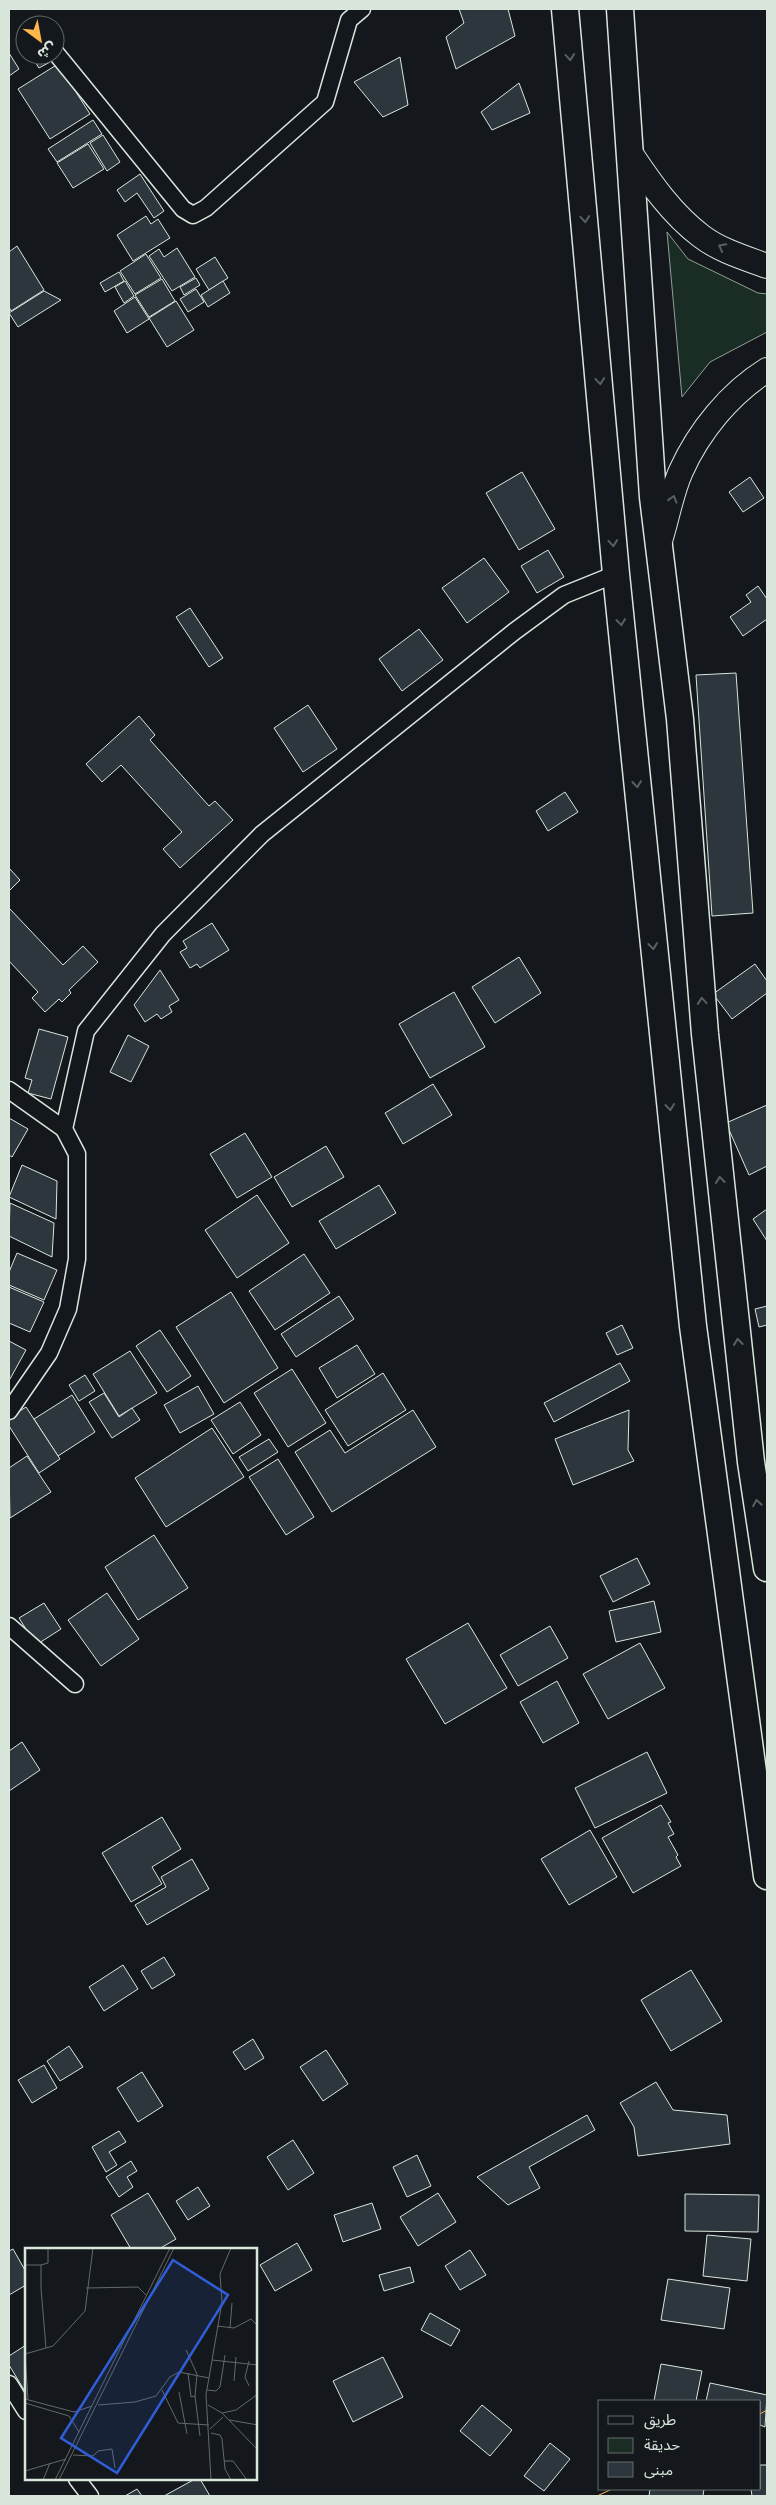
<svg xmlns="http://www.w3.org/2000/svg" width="776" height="2505" font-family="Montserrat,'Noto Sans Arabic',sans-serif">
<rect width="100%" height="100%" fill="#14181c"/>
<polygon fill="#1a2d24" stroke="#939e99" points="667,232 688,259 758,293 767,294 767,332 710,362 682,397"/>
<g fill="#2c363c" stroke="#d8e6dc">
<polygon points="459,9 508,9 515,36 456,69 446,37 464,23"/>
<polygon points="9,53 19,69 9,76"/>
<polygon points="31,55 46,55 50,62 39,68"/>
<polygon points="400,57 408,105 383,117 354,82"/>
<polygon points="58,64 90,114 50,139 18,89"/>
<polygon points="519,83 530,113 492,130 481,112"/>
<polygon points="93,120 102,134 57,162 48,149"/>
<polygon points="103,135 120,162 107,171 90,143"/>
<polygon points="88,144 104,169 73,188 57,163"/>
<polygon points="140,174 164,211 154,218 137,193 125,202 117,190"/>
<polygon points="146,216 151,224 158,219 170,238 133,261 117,235"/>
<polygon points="17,246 44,290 11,311 9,307 9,252"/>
<polygon points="177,248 195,277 172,291 149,256 159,249 164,257"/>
<polygon points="146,254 161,278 135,294 120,271"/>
<polygon points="215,257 228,278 209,290 196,269"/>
<polygon points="119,272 124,281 105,292 100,283"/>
<polygon points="196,278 200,285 184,295 180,287"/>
<polygon points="162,279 175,301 149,317 135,295"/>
<polygon points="125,281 134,296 124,303 115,287"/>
<polygon points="223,281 230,293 208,307 201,295"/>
<polygon points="196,289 204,302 188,312 180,299"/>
<polygon points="44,291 61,300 18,327 9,313"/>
<polygon points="135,297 149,319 127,333 114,311"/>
<polygon points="176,301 194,330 167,347 149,318"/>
<polygon points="522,472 555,529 519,550 486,493"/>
<polygon points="750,477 764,498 743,512 729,492"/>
<polygon points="548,550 564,577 537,593 521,566"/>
<polygon points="484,558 509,592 467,623 442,588"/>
<polygon points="758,586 767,599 767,619 743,636 730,617 751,602 746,595"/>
<polygon points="190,608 223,658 209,667 176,617"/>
<polygon points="419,629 443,660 402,691 379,659"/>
<polygon points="736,673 753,913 712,916 696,675"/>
<polygon points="308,705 337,749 303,772 274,728"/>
<polygon points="139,716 155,735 150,740 209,806 215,801 233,820 180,868 163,849 182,832 121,765 102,782 86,764"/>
<polygon points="565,792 578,812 548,831 536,811"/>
<polygon points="9,868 20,880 9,891"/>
<polygon points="9,908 63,965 83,946 98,962 69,990 71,993 62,1002 59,999 45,1012 32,998 38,992 9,961"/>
<polygon points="212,923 229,950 200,968 197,964 190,968 180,952 187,948 183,941"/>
<polygon points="519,957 541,993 495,1023 472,987"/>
<polygon points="755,964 767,981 767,993 732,1019 713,994"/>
<polygon points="160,970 179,1000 169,1006 172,1012 161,1019 157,1014 145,1022 134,1005"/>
<polygon points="454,992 485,1047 430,1078 399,1024"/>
<polygon points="39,1029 68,1037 51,1099 28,1093 32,1080 25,1078"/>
<polygon points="128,1035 149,1046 131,1082 110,1072"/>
<polygon points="433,1084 452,1115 403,1144 385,1113"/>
<polygon points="767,1105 767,1166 749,1175 726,1123"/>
<polygon points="9,1118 28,1129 12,1157 9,1155"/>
<polygon points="245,1133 272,1177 237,1198 210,1154"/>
<polygon points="326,1146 344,1177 292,1207 274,1177"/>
<polygon points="22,1165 57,1181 56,1219 9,1197"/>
<polygon points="379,1185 396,1213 336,1249 319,1221"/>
<polygon points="257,1195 289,1243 237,1278 205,1230"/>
<polygon points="10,1203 54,1223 52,1257 9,1236"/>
<polygon points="767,1209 767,1241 753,1219"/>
<polygon points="17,1253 57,1270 44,1300 9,1285 9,1272"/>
<polygon points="304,1254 330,1293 275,1330 249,1291"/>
<polygon points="9,1287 44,1302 30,1332 9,1323"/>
<polygon points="231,1292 278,1368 224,1403 176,1327"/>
<polygon points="339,1296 354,1319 296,1357 281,1334"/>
<polygon points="767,1306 767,1325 759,1327 755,1309"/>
<polygon points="622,1325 633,1348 617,1355 606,1333"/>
<polygon points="160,1330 191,1376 167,1392 136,1346"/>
<polygon points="9,1341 26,1350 10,1379 9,1378"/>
<polygon points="357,1345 375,1374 337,1398 319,1368"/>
<polygon points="130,1351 157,1393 119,1416 93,1374"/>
<polygon points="620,1363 630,1381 554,1422 544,1403"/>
<polygon points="292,1369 326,1423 288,1447 254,1393"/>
<polygon points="383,1373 406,1410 348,1446 325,1410"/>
<polygon points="85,1375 95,1391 79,1401 69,1385"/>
<polygon points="198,1386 214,1414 180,1433 164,1405"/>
<polygon points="104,1393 119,1417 132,1408 140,1420 112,1438 89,1402"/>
<polygon points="72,1395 95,1432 58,1456 34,1419"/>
<polygon points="240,1402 261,1435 233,1454 211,1420"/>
<polygon points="26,1407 60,1459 39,1473 9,1426 9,1418"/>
<polygon points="413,1410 436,1447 332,1512 295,1452 330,1430 345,1453"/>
<polygon points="629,1410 628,1450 634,1461 573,1485 555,1439"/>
<polygon points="212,1428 244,1477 166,1527 135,1478"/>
<polygon points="269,1439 278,1452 248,1471 239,1457"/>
<polygon points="27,1456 51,1492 10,1518 9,1468"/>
<polygon points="278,1459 314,1517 286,1535 249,1477"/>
<polygon points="154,1535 188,1588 138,1620 105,1567"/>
<polygon points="637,1558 650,1584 613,1602 600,1576"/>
<polygon points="107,1593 139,1639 101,1666 68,1620"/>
<polygon points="654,1601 661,1632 616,1642 609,1611"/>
<polygon points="44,1603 61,1629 36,1645 19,1618"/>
<polygon points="468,1623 507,1688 445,1724 406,1659"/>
<polygon points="550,1626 568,1658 518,1686 500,1655"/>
<polygon points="640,1643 665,1688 608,1719 583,1674"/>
<polygon points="557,1681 579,1723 543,1743 520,1702"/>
<polygon points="22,1742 40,1770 9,1791 9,1751"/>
<polygon points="647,1752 667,1793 595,1828 575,1788"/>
<polygon points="661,1805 671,1822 668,1823 674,1834 668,1837 678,1855 676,1857 681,1866 633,1893 602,1838"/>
<polygon points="162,1817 181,1849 152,1867 162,1884 131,1902 102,1853"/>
<polygon points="590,1830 617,1877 569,1905 541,1859"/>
<polygon points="192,1859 209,1889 147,1925 135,1905 166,1887 161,1877"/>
<polygon points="164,1957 175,1975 152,1989 141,1971"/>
<polygon points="123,1965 138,1989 104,2011 89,1987"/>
<polygon points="691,1970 722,2021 671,2051 641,2000"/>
<polygon points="253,2039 264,2058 245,2070 233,2052"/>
<polygon points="69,2046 83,2067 60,2081 47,2061"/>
<polygon points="326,2050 348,2084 323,2101 300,2067"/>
<polygon points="44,2065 57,2088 32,2103 18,2080"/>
<polygon points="142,2072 163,2106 138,2122 117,2088"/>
<polygon points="656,2082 673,2110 727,2115 730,2144 638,2156 634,2127 620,2103"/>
<polygon points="587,2115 595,2130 529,2167 540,2188 508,2205 477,2177"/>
<polygon points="119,2131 126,2142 109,2152 117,2165 106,2172 92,2147"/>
<polygon points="293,2140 314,2173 288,2190 267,2157"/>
<polygon points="417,2155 431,2186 407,2197 393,2167"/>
<polygon points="131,2161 137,2171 127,2177 133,2187 119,2197 106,2177"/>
<polygon points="198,2187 210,2206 188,2220 176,2201"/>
<polygon points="148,2193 176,2239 159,2249 131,2249 111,2215"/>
<polygon points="438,2193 456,2222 418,2246 400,2217"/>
<polygon points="685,2194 759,2195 758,2232 685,2231"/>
<polygon points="372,2203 381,2229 343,2242 334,2215"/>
<polygon points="707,2235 751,2239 747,2281 703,2276"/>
<polygon points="297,2243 312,2270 275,2291 260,2265"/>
<polygon points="13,2249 26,2272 26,2285 9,2295 9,2251"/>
<polygon points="470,2250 486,2275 460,2290 445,2266"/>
<polygon points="410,2267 414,2282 384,2291 379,2275"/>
<polygon points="668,2279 730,2288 724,2329 661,2320"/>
<polygon points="430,2313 460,2330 451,2346 421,2330"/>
<polygon points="26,2345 26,2393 9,2365 9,2356"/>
<polygon points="383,2357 403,2397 353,2422 333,2381"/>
<polygon points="661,2364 702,2371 696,2401 654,2401"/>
<polygon points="710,2383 767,2395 765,2427 760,2425 760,2401 706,2401"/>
<polygon points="482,2405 512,2430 490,2456 460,2431"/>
<polygon points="550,2443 570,2459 544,2491 524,2476"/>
<polygon points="760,2465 767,2465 767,2496 752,2496 751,2489 760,2489"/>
<polygon points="195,2479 200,2479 210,2496 164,2496"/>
<polygon points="137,2489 142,2496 125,2496"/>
<polygon points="650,2489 704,2489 703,2496 649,2496"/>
</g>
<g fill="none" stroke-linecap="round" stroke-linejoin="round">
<defs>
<g id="street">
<polyline points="55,52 183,209 193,215 206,208 325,102 349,20 362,9"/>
<polyline points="9,1090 64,1129"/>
<polyline points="9,1411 49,1353 68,1309 77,1259 77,1154 64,1129 86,1031 163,934 262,834 515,631 564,595 616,574"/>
<polyline points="9,1626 75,1684"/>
<polyline points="9,2384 26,2411"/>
<polyline points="77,2479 90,2496"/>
</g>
<g id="secondary">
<path d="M631,154C651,184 672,214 701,236C719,250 745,258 767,266"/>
<path d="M659,544C667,520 671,493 681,471C699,431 730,393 767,370"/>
</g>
<g id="primary">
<polyline points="565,9 616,574 693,1326 767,1876"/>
<polyline points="620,9 653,497 680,719 705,1034 751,1462 767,1568"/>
</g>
</defs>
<use href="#street" stroke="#d8e6dc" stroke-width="19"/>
<use href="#secondary" stroke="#d8e6dc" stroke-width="26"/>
<use href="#primary" stroke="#d8e6dc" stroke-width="29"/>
<use href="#street" stroke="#14181c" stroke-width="16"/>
<use href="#secondary" stroke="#14181c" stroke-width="24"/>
<use href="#primary" stroke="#14181c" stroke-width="26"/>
<g stroke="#ffb74d" stroke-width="1" stroke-dasharray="18 4 2.5 4" stroke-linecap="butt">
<polyline points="760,2414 767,2410"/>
<polyline points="597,2496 612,2489"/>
</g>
</g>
<defs><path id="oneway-chevron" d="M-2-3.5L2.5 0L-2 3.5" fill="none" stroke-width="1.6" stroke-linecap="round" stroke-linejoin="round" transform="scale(1.25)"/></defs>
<g stroke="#59605f">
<use href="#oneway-chevron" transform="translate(570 57) rotate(85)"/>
<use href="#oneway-chevron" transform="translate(585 219) rotate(85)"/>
<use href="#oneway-chevron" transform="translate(722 247) rotate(-152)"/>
<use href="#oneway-chevron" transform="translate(600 381) rotate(85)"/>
<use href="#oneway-chevron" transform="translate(673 499) rotate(-73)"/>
<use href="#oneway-chevron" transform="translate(613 543) rotate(85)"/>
<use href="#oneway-chevron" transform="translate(621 622) rotate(84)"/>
<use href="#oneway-chevron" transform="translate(637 784) rotate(84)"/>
<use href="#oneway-chevron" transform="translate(653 946) rotate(84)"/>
<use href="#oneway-chevron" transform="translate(702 1001) rotate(-95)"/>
<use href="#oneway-chevron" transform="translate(670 1107) rotate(84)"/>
<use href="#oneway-chevron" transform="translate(720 1180) rotate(-96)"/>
<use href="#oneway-chevron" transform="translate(738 1342) rotate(-96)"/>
<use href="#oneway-chevron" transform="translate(757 1503) rotate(-99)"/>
</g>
<g transform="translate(25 2248)">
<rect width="232" height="232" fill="#14181c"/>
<path fill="none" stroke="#626a69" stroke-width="1" d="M0,17H16M61,40L113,39L121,47M192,78L209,80L226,71L233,78M205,80L207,55M21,100L28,98L60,63L68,0M161,102L172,126L170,148L175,188M0,106L21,100L16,40V17L23,15V0M0,106L3,151M187,112L233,117M224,113L220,129L224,138M163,125L166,149L170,148M184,130L181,146L186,232M209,133L211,109M137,142L153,175L184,177M182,142L191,143L195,139L200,107M154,144L162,186M0,151L49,164L67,158M0,155L44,168L54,184M73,157L110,154L131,148L145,129L154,124L184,130L197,54L195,26L206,0M183,157L197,165L233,202M197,165L211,162L233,146M204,172L233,177M185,181L198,169M186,185L195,187L197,191L200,221L206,232M48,207L68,208L73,203L87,201L90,220M199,213H208L222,232M0,223L41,211M18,232L25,215M30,232L145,0M34,232L149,0"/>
<path fill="#305dd8" fill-opacity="0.15" stroke="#305dd8" stroke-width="2.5" d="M148,12L203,47L92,225L36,190Z"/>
<rect width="232" height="232" fill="none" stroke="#d8e6dc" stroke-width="2.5"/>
</g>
<rect width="776" height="2505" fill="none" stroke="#d8e6dc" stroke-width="20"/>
<rect x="598" y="2400" width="162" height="90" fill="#14181c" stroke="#626a69"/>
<rect x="608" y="2416" width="25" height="8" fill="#14181c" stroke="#626a69"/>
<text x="644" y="2425" font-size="15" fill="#d8e6dc">طريق</text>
<rect x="608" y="2438" width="25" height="15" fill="#1a2d24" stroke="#626a69"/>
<text x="644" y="2450" font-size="15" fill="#d8e6dc">حديقة</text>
<rect x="608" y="2462" width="25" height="15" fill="#2c363c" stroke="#626a69"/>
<text x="644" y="2475" font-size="15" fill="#d8e6dc">مبنى</text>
<g transform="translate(40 40) rotate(148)"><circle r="24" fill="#14181c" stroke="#626a69"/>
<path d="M0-4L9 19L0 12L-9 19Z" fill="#ffb74d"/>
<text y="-8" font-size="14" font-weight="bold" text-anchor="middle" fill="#d8e6dc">ش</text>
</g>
</svg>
